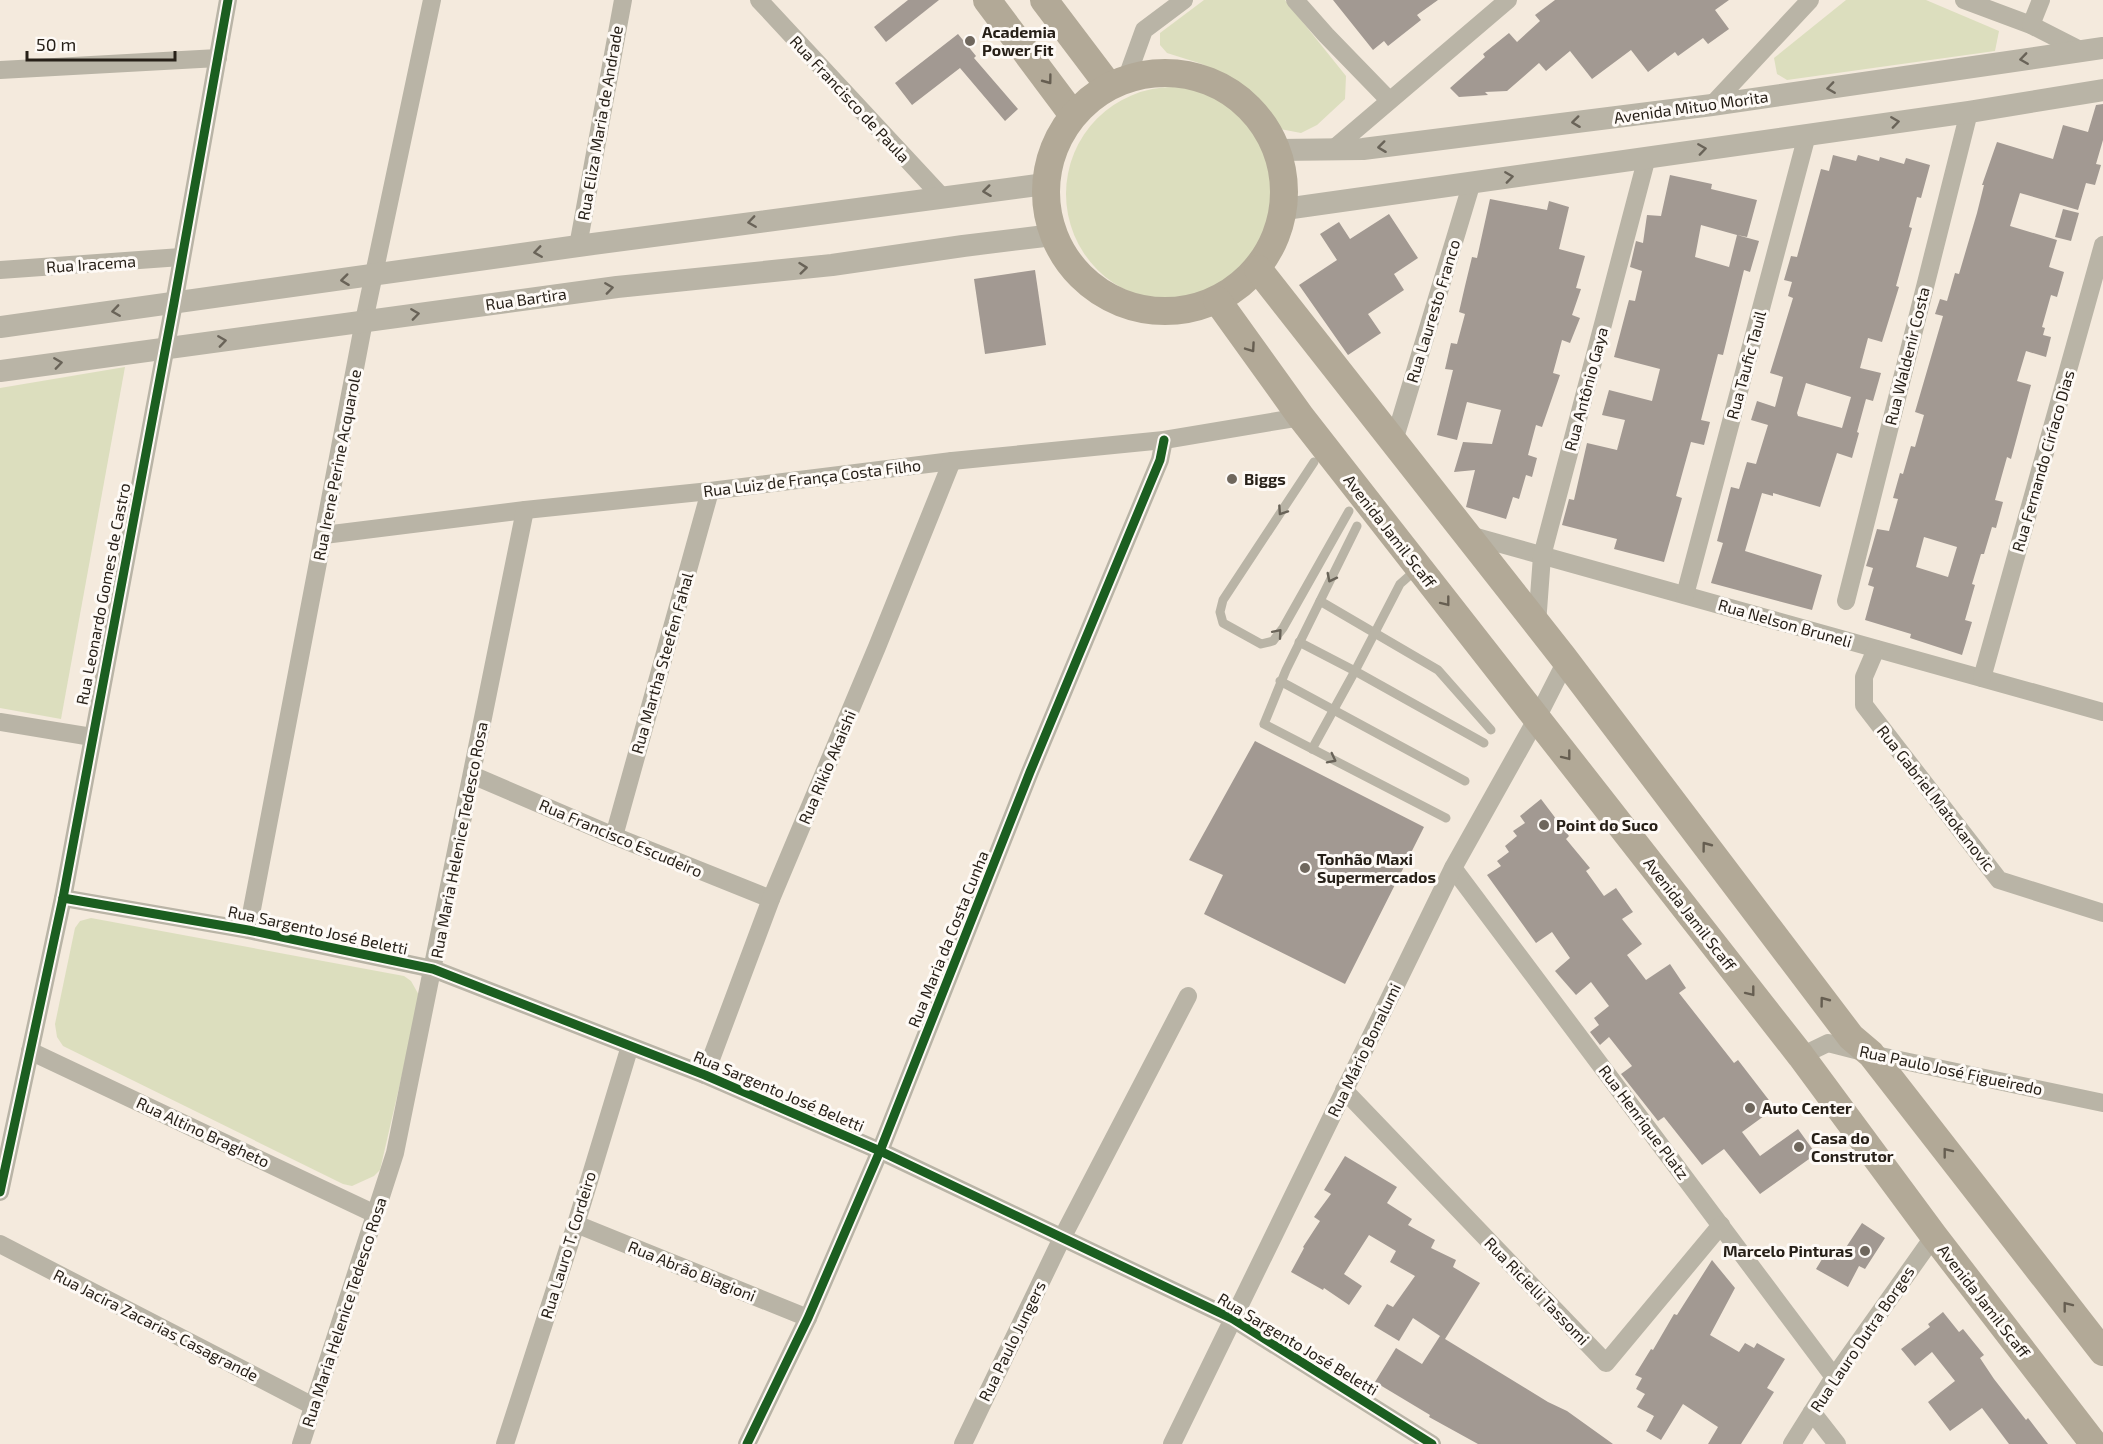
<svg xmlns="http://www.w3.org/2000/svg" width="2103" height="1444" font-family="'Exo 2',sans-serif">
<rect width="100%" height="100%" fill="#f4eadd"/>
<g fill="#dcdebe">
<polygon points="1204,0 1285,0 1346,76 1345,99 1317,125 1301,133 1280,129 1262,107 1234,81 1202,64 1167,53 1160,45 1160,33"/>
<polygon points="1846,0 1926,0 1999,31 1995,51 1787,80 1777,74 1774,58"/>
<circle cx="1173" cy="194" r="107"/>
<polygon points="125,367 61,719 0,708 0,388"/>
<polygon points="91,918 404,976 411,981 420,997 380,1170 374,1176 352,1186 343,1184 63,1046 57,1037 55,1024 75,928 80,921"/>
</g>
<g fill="#a29992" fill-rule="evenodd">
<polygon points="908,0 939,0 886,42 874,27"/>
<polygon points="1333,0 1438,0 1417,15 1421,20 1388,46 1384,41 1373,50"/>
<polygon points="1555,0 1729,0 1715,10 1729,29 1708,44 1703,38 1678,56 1675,52 1648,72 1631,50 1592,79 1570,51 1546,71 1539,63 1507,91 1485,92 1488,95 1459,97 1450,88 1485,57 1483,54 1509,33 1517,42 1540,21 1535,15"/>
<polygon points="958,34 976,56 974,58 1018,109 1005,121 960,68 912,105 895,83"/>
<path d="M2103,104V140L2096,164L2101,165L2095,185L2086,183L2078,210L2020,193L2010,226L2057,240L2049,267L2064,272L2057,297L2051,295L2042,327L2045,328L2043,335L2051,337L2046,357L2026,351L2017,381L2031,385L2011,459L2007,457L1995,500L2003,502L1996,528L1992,527L1984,554H1981L1972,584L1975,585L1965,620L1972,622L1962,655L1910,638L1911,634L1865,620L1874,587L1868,585L1873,568L1866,566L1871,550L1877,529L1889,531L1898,499L1893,498L1900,473L1903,474L1911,446L1915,447L1924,415L1915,412L1943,316L1935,314L1940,299L1947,301L1955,273L1959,274L1977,213L1984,185H1982L1997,142L2053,159L2063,125L2088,132L2096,105ZM1924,537L1957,547L1948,577L1916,567Z"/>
<path d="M1833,155L1856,161L1858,155L1879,161L1880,157L1904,164L1906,158L1930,165L1921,198L1917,197L1909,227L1912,228L1896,286L1899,287L1882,342L1868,338L1860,368L1881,373L1873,401L1866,399L1857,432L1859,433L1852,458L1837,453L1820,507L1773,493V496L1762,493L1745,551L1822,575L1812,610L1711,583L1723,543L1717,541L1731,487L1739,489L1747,462L1756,464L1768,425L1751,420L1757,401L1775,407L1783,377L1770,373L1793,298L1788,296L1792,282L1784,280L1791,256L1797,257L1821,169L1829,171ZM1806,383L1851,397L1842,428L1798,416L1797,413Z"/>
<path d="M1670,175L1712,184L1711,189L1757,200L1747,237L1737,235L1759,241L1750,272L1744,270L1723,355L1718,354L1701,420L1710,422L1704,445L1691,442L1676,496L1682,498L1664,562L1614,549L1617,539L1562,525L1569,499L1574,500L1587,443L1617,450L1625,420L1602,415L1609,390L1652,401L1660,369L1614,357L1629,300L1635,301L1642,271L1630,267L1636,241L1643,243L1647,215L1661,216ZM1701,225L1737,235L1729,267L1695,257Z"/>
<polygon points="1490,199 1547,210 1549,201 1569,207 1559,249 1585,256 1576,288 1581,289 1572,315 1580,318 1570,343 1562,340 1553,373 1560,375 1542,427 1536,425 1528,455 1537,458 1532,477 1526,475 1519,499 1513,497 1506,519 1466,507 1475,470 1454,472 1463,442 1492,444 1501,410 1467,402 1457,440 1437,435 1453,370 1445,369 1451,343 1457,344 1465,314 1459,312 1465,286 1472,257 1477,258"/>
<polygon points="2063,209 2079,213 2071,241 2055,237"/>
<polygon points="1389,214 1418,258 1394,274 1404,290 1368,314 1381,333 1348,355 1299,285 1337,260 1320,234 1339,222 1350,239"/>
<polygon points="1035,270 1046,345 985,354 974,279"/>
<polygon points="1255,741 1424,827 1345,984 1204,914 1223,875 1189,860"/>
<polygon points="1541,799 1569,836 1566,839 1590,868 1586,871 1604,896 1616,888 1633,912 1622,919 1642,944 1627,955 1646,980 1670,964 1686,988 1679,993 1734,1063 1738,1060 1775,1108 1742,1132 1760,1156 1798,1129 1816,1154 1760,1194 1724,1149 1702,1165 1664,1117 1658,1121 1621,1074 1632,1066 1609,1037 1600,1045 1590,1032 1599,1025 1594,1018 1609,1006 1591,982 1576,995 1555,971 1570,958 1552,932 1536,943 1487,875 1501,866 1497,861 1509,852 1505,846 1517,836 1513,831 1525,823 1520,816"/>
<polygon points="1345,1156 1397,1187 1387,1203 1412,1219 1408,1225 1435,1240 1431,1248 1456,1260 1453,1267 1480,1283 1445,1339 1548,1402 1567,1411 1613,1444 1478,1444 1429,1417 1430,1415 1375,1382 1396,1348 1422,1364 1440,1336 1443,1338 1413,1318 1399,1341 1374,1326 1387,1304 1393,1307 1415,1276 1390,1262 1396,1251 1369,1235 1344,1274 1362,1286 1349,1305 1324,1288 1323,1290 1291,1272 1304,1248 1303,1247 1320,1221 1314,1217 1331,1194 1324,1190"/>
<polygon points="1862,1223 1885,1238 1865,1269 1859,1266 1848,1287 1816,1269 1827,1251 1839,1258"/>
<polygon points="1712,1260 1735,1288 1710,1335 1739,1352 1745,1343 1754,1348 1757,1343 1785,1359 1767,1388 1774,1392 1741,1444 1708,1444 1718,1427 1683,1404 1661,1440 1646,1431 1654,1416 1637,1407 1645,1394 1636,1389 1642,1378 1635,1375 1651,1349 1653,1350 1674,1314 1677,1315"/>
<polygon points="1943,1312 1959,1332 1963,1329 1984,1355 1980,1358 1994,1379 2026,1420 2028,1418 2048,1444 2009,1444 1982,1408 1950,1431 1928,1402 1955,1381 1932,1352 1915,1366 1901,1349 1930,1327 1928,1324"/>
</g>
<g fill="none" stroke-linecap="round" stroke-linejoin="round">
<g stroke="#b9b4a6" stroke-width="9">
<polyline points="1314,462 1223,600 1220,612 1223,623 1261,644 1273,641 1283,628 1349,511"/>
<polyline points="1357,526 1286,670 1264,724 1446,818"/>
<polyline points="1320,601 1438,670 1491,730"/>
<polyline points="1299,642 1355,671 1484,743"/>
<polyline points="1280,681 1465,781"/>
<polyline points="1312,749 1355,671 1400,584 1417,569"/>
</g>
<g stroke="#b9b4a6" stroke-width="18">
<polyline points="759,0 942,197"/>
<polyline points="1295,0 1326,35 1389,100"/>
<polyline points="1964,0 2031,25 2084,52"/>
<polyline points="2031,25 2041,0"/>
<polyline points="0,70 218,58"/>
<polyline points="1127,77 1144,30 1184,0"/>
<polyline points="1712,105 1810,0"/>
<polyline points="1332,150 1508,0"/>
<polyline points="578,246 623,0"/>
<polyline points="0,270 181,257"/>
<polyline points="1394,441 1472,182"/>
<polyline points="324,535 525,510 710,491 952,461 1164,440 1301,417"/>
<polyline points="1469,535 2103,712"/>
<polyline points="1685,595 1807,135"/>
<polyline points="1846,601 1969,112"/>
<polyline points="1537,624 1542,556 1647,157"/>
<polyline points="1876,649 1864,677 1864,705 1999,880 2103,913"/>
<polyline points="1982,678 2103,245"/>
<polyline points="0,722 92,737"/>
<polyline points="472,775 614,836 771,899"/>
<polyline points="614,836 710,491"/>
<polyline points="1453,868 1834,1377"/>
<polyline points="63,898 248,930 433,969 705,1075 880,1151 1233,1319 1432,1444"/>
<polyline points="248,930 364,321 432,0"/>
<polyline points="30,1051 375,1214"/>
<polyline points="1801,1056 1828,1043 1871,1054 2103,1103"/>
<polyline points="705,1075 771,899 877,647 952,461"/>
<polyline points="1344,1090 1606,1363 1721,1225"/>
<polyline points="0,1192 63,898 174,303 228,0"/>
<polyline points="576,1224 808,1318"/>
<polyline points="0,1244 313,1406"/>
<polyline points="1812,1412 1837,1444"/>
<polyline points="301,1444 395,1153 525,510"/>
<polyline points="505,1444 576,1224 630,1046"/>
<polyline points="747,1444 808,1318 880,1151 1030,772 1160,460 1164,440"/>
<polyline points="963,1444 1062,1238 1188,996"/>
<polyline points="1172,1444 1453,868 1537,718 1566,661"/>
<polyline points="1792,1444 1834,1377 1934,1236"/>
</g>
<g stroke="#b9b4a6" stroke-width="22">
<polyline points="1278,150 1363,149 1712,105 2103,48"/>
<polyline points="1285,209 1969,112 2103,90"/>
<polyline points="0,327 578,246 1045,184"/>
<polyline points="0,371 617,287 832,265 963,246 1053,235"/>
</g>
<g stroke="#b2a997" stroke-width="28">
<polyline points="987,0 1073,115"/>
<polyline points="1044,0 1109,86"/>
<circle cx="1165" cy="192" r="119"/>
<polyline points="1258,269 1563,657 1851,1037 1871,1054 2103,1352"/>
<polyline points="1217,300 1301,417 1801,1056 1934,1236 2094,1444"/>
</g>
<defs>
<g id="cycleway">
<polyline points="63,898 248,930 433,969 705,1075 880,1151 1233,1319 1432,1444"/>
<polyline points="0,1192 63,898 174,303 228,0"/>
<polyline points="747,1444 808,1318 880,1151 1030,772 1160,460 1164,440"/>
</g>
</defs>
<use href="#cycleway" stroke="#fefaf6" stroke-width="13"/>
<use href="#cycleway" stroke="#1b5e20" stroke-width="9"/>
</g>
<defs><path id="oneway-chevron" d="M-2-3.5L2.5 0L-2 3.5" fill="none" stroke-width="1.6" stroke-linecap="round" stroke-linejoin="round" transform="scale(1.5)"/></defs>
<g stroke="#696358">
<use href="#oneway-chevron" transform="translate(2024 59) rotate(172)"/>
<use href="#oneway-chevron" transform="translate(1831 88) rotate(172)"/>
<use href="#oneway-chevron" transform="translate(1576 122) rotate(173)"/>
<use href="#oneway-chevron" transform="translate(1895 122) rotate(-8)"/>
<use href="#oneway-chevron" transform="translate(1382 147) rotate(173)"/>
<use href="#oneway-chevron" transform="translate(1702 149) rotate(-8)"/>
<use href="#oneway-chevron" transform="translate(1509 177) rotate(-8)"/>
<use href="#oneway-chevron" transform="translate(987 191) rotate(173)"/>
<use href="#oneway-chevron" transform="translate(752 222) rotate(172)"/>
<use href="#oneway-chevron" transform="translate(538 252) rotate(172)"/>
<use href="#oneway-chevron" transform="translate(803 268) rotate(-6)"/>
<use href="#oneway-chevron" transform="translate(345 280) rotate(173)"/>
<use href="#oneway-chevron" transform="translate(609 288) rotate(-8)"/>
<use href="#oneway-chevron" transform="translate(116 311) rotate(172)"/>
<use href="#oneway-chevron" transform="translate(415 314) rotate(-8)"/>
<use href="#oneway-chevron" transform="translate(222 341) rotate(-8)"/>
<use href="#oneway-chevron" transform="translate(58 363) rotate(-8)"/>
<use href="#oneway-chevron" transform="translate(1282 511) rotate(124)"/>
<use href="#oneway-chevron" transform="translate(1331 578) rotate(117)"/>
<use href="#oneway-chevron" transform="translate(1278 633) rotate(-49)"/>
<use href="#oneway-chevron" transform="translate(1332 759) rotate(27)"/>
</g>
<g stroke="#665e51">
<use href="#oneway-chevron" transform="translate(1048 80) rotate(53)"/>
<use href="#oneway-chevron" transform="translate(1251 348) rotate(55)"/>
<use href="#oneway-chevron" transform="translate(1446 602) rotate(52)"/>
<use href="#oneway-chevron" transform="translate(1567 756) rotate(52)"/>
<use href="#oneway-chevron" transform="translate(1706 846) rotate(-127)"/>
<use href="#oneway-chevron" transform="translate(1751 992) rotate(52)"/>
<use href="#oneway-chevron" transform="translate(1824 1001) rotate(-127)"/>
<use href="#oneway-chevron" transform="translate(1947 1152) rotate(-128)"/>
<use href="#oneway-chevron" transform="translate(2067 1306) rotate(-128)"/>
</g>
<g fill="#6f675d" stroke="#fefaf6" stroke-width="2">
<circle cx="970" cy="41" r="6"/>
<circle cx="1232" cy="479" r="6"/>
<circle cx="1544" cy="825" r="6"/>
<circle cx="1305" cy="868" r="6"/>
<circle cx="1750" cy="1108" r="6"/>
<circle cx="1799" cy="1147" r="6"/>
<circle cx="1865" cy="1251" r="6"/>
</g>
<g text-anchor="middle" stroke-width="6" stroke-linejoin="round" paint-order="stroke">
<g font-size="16" font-weight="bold" fill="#272018" stroke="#fefaf6" text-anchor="start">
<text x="982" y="38">Academia<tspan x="982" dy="18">Power Fit</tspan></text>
<text x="1244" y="485">Biggs</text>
<text x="1556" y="831">Point do Suco</text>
<text x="1317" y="865">Tonhão Maxi<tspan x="1317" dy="18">Supermercados</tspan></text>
<text x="1762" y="1114">Auto Center</text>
<text x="1811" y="1144">Casa do<tspan x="1811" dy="18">Construtor</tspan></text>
<text x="1853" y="1257" text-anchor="end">Marcelo Pinturas</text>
</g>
<g font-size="16" fill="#272018" stroke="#fefaf6">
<text transform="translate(850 99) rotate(47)" y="6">Rua Francisco de Paula</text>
<text transform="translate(1691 107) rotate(-8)" y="6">Avenida Mituo Morita</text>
<text transform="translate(600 123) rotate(-80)" y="6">Rua Eliza Maria de Andrade</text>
<text transform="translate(91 264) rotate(-4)" y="6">Rua Iracema</text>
<text transform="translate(526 299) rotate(-8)" y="6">Rua Bartira</text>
<text transform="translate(1433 311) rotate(-73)" y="6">Rua Lauresto Franco</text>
<text transform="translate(1907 356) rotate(-76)" y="6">Rua Waldenir Costa</text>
<text transform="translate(1746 365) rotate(-75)" y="6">Rua Taufic Tauil</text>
<text transform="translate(1586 389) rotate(-75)" y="6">Rua Antônio Gaya</text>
<text transform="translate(2043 461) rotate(-74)" y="6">Rua Fernando Ciríaco Dias</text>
<text transform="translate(337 465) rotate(-79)" y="6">Rua Irene Perine Acquarole</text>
<text transform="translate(812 478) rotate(-7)" y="6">Rua Luiz de França Costa Filho</text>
<text transform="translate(1390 531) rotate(52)" y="6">Avenida Jamil Scaff</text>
<text transform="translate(103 594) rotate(-79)" y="6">Rua Leonardo Gomes de Castro</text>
<text transform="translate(1785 623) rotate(16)" y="6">Rua Nelson Bruneli</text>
<text transform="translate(662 663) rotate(-74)" y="6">Rua Martha Steefen Fahal</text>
<text transform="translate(827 767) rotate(-67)" y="6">Rua Rikio Akaishi</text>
<text transform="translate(1936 798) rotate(52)" y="6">Rua Gabriel Matokanovic</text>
<text transform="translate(621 838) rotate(23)" y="6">Rua Francisco Escudeiro</text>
<text transform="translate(459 840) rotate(-79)" y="6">Rua Maria Helenice Tedesco Rosa</text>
<text transform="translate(1690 914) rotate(52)" y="6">Avenida Jamil Scaff</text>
<text transform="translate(318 930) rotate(12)" y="6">Rua Sargento José Beletti</text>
<text transform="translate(948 939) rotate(-68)" y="6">Rua Maria da Costa Cunha</text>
<text transform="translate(1364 1050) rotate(-64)" y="6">Rua Mário Bonalumi</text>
<text transform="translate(1951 1070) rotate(12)" y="6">Rua Paulo José Figueiredo</text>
<text transform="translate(779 1091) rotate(23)" y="6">Rua Sargento José Beletti</text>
<text transform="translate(1644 1122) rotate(53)" y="6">Rua Henrique Platz</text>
<text transform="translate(203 1132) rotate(25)" y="6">Rua Altino Bragheto</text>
<text transform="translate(568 1245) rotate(-73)" y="6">Rua Lauro T. Cordeiro</text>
<text transform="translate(692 1271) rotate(22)" y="6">Rua Abrão Biagioni</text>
<text transform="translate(1537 1291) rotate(46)" y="6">Rua Ricielli Tassomi</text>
<text transform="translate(1984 1301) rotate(52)" y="6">Avenida Jamil Scaff</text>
<text transform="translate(344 1312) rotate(-72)" y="6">Rua Maria Helenice Tedesco Rosa</text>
<text transform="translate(156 1325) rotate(27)" y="6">Rua Jacira Zacarias Casagrande</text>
<text transform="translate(1862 1339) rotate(-56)" y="6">Rua Lauro Dutra Borges</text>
<text transform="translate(1012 1341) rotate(-64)" y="6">Rua Paulo Jungers</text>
<text transform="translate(1298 1344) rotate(31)" y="6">Rua Sargento José Beletti</text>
</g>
</g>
<path d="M27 51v9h148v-9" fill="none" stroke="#272018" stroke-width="3"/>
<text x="36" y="51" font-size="18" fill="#272018" stroke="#fefaf6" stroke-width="4.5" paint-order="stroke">50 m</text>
</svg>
